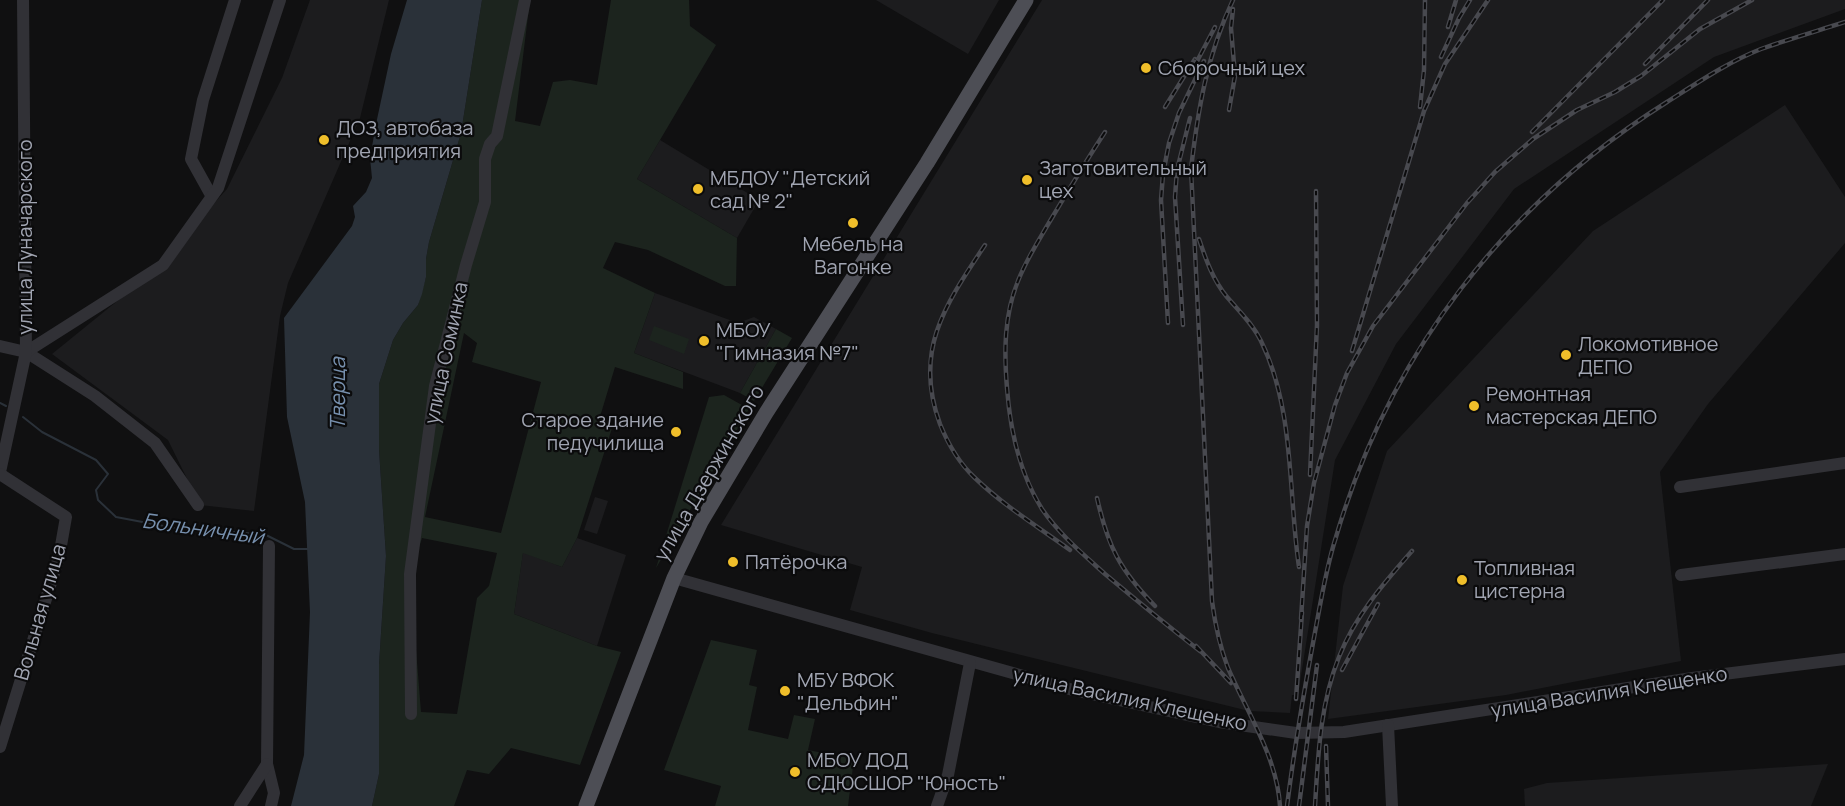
<svg xmlns="http://www.w3.org/2000/svg" width="1845" height="806" font-family="Manrope,sans-serif">
<rect width="100%" height="100%" fill="#101011"/>
<g fill="#1c1c1e">
<polygon points="310,0 389,0 360,118 288,283 280,316 254,511 200,505 168,440 52,354 148,276 227,189 282,78"/>
<polygon points="876,0 999,0 968,54"/>
<polygon points="1042,0 1845,0 1845,9 1714,57 1514,189 1396,344 1335,460 1298,695 1292,695 1290,713 1249,711 932,633 850,610 862,567 721,525"/>
<polygon points="1785,105 1845,197 1845,243 1708,404 1660,472 1681,661 1506,695 1328,719 1343,586 1387,451 1593,231"/>
<polygon points="660,140 759,200 737,238 637,179"/>
<polygon points="655,293 738,323 754,317 776,329 740,393 634,353"/>
<polygon points="595,497 608,501 597,534 584,530"/>
<polygon points="577,538 626,555 597,646 514,614 523,552 562,567"/>
<polygon points="1828,764 1811,806 1525,806 1524,789 1547,783"/>
</g>
<g fill="#1c241e" fill-rule="evenodd">
<path d="M482,0H530L515,121L540,126L553,82L570,80L597,85L611,0H689L690,26L716,45L637,179L737,238L736,286H725L648,250L615,242L603,268L655,293L634,353L683,372V389L615,367L599,420L613,425L577,538L562,567L523,553L514,614L597,646L621,652L580,765L511,748L489,774L467,770L454,806H372L379,774V664L386,556L379,450V384L393,340L403,323L418,305L426,277V259L429,242L461,133ZM464,333L477,343L472,362L541,382L501,533L425,517ZM422,538L497,553L489,586L477,598L457,714L421,712L410,574Z"/>
<polygon points="654,326 689,339 684,354 649,340"/>
<polygon points="776,329 792,338 754,401 740,393"/>
<polygon points="724,395 749,409 656,568 709,397"/>
<polygon points="711,640 757,650 749,685 757,687 748,730 788,739 794,715 815,719 808,750 854,759 848,806 715,806 721,786 664,770"/>
</g>
<polygon fill="#2a3139" points="407,0 482,0 461,133 429,242 426,259 426,277 422,294 418,305 403,323 393,340 379,384 379,450 386,556 379,664 379,774 372,806 291,806 304,755 310,612 305,502 287,417 284,318 352,226 355,217 353,206 366,192 372,178 370,158 376,124 391,54"/>
<g fill="none" stroke-linecap="round" stroke-linejoin="round">
<g stroke="#2a3139" stroke-width="2">
<polyline points="0,403 6,406"/>
<polyline points="23,417 42,432 96,460 108,474 96,490 98,500 116,517 190,531 235,532 266,535 294,549 309,549"/>
</g>
<g stroke="#313136" stroke-width="12">
<polyline points="211,195 191,159 203,100 235,0"/>
<polyline points="0,346 26,352 95,396 155,443 198,505"/>
<polyline points="26,352 163,265 218,188 280,0"/>
<polyline points="0,472 26,352 23,0"/>
<polyline points="0,474 66,517 59,557 0,747"/>
<polyline points="1680,487 1845,463"/>
<polyline points="269,546 267,764 274,793 271,806"/>
<polyline points="1681,575 1845,554"/>
<polyline points="674,578 1073,690 1219,722 1296,733 1344,732 1692,678 1845,659"/>
<polyline points="411,714 410,574 435,386 466,265 485,202 485,159 490,144 497,136 525,0"/>
<polyline points="1388,725 1392,806"/>
<polyline points="240,806 267,764"/>
<polyline points="937,806 948,775 970,663"/>
</g>
<polyline stroke="#4d4e55" stroke-width="15" points="586,806 674,578 701,522 766,413 927,163 1026,0"/>
<defs>
<g id="rail">
<path d="M1233,0C1207,55 1198,109 1191,169L1212,601C1215,624 1220,647 1228,668C1247,712 1277,757 1280,806"/>
<polyline points="1448,27 1456,0"/>
<polyline points="1441,57 1459,18 1470,0"/>
<polyline points="1645,64 1708,0"/>
<polyline points="1194,67 1215,27"/>
<polyline points="1165,107 1195,59"/>
<polyline points="1420,107 1424,70 1425,0"/>
<polyline points="1229,110 1235,76 1231,28 1233,9"/>
<path d="M1105,132C1086,161 1068,191 1050,221C1039,240 1026,260 1018,281C1004,315 1004,352 1007,388C1010,429 1020,474 1042,509C1059,534 1083,554 1105,574C1136,600 1168,626 1200,651"/>
<polyline points="1532,132 1663,0"/>
<path d="M1199,239C1206,260 1213,280 1227,297C1239,311 1253,324 1261,341C1295,410 1288,493 1299,567"/>
<path d="M985,245C945,305 913,351 940,424C948,444 959,463 975,478C1003,505 1038,527 1070,550"/>
<polyline points="1168,323 1161,200 1163,174 1169,143 1179,113 1204,61"/>
<polyline points="1183,325 1175,197 1177,170 1190,118"/>
<polyline points="1352,351 1424,111 1445,64 1488,0"/>
<polyline points="1310,475 1317,325 1316,191"/>
<path d="M1097,498C1108,547 1120,570 1155,606"/>
<polyline points="1301,619 1307,526 1314,483 1335,405 1347,373 1373,326 1467,203 1495,172 1533,139 1577,110 1615,92 1641,76 1700,29 1752,0"/>
<polyline points="1196,646 1231,683"/>
<polyline points="1342,670 1378,604"/>
<polyline points="1296,699 1302,612"/>
<polyline points="1326,746 1328,806"/>
<path d="M1287,806C1294,751 1303,697 1313,643C1320,607 1325,571 1336,537C1390,353 1505,204 1667,102C1697,83 1728,62 1761,49C1789,39 1817,31 1845,22"/>
<polyline points="1299,806 1317,665"/>
<path d="M1315,806C1318,756 1320,704 1339,657C1355,616 1384,583 1412,551"/>
</g>
</defs>
<use href="#rail" stroke="#48494f" stroke-width="4.5"/>
<use href="#rail" stroke="#0b0b0c" stroke-width="2" stroke-dasharray="7" stroke-linecap="butt"/>
</g>
<g fill="#efbe2a" stroke="#0b0b0c" stroke-width="2">
<circle cx="1146" cy="68" r="6"/>
<circle cx="324" cy="140" r="6"/>
<circle cx="1027" cy="180" r="6"/>
<circle cx="698" cy="189" r="6"/>
<circle cx="853" cy="223" r="6"/>
<circle cx="704" cy="341" r="6"/>
<circle cx="1566" cy="355" r="6"/>
<circle cx="1474" cy="406" r="6"/>
<circle cx="676" cy="432" r="6"/>
<circle cx="733" cy="562" r="6"/>
<circle cx="1462" cy="580" r="6"/>
<circle cx="785" cy="691" r="6"/>
<circle cx="795" cy="772" r="6"/>
</g>
<g text-anchor="middle" stroke-width="4.5" stroke-linejoin="round" paint-order="stroke">
<g font-size="20" fill="#a1a5b2" stroke="#0b0b0c" text-anchor="start">
<text x="1158" y="75">Сборочный цех</text>
<text x="336" y="135">ДОЗ, автобаза<tspan x="336" dy="23">предприятия</tspan></text>
<text x="1039" y="175">Заготовительный<tspan x="1039" dy="23">цех</tspan></text>
<text x="710" y="185">МБДОУ "Детский<tspan x="710" dy="23">сад № 2"</tspan></text>
<text x="853" y="251" text-anchor="middle">Мебель на<tspan x="853" dy="23">Вагонке</tspan></text>
<text x="716" y="337">МБОУ<tspan x="716" dy="23">"Гимназия №7"</tspan></text>
<text x="1578" y="351">Локомотивное<tspan x="1578" dy="23">ДЕПО</tspan></text>
<text x="1486" y="401">Ремонтная<tspan x="1486" dy="23">мастерская ДЕПО</tspan></text>
<text x="664" y="427" text-anchor="end">Старое здание<tspan x="664" dy="23">педучилища</tspan></text>
<text x="745" y="569">Пятёрочка</text>
<text x="1474" y="575">Топливная<tspan x="1474" dy="23">цистерна</tspan></text>
<text x="797" y="687">МБУ ВФОК<tspan x="797" dy="23">"Дельфин"</tspan></text>
<text x="807" y="767">МБОУ ДОД<tspan x="807" dy="23">СДЮСШОР "Юность"</tspan></text>
</g>
<g font-size="20" fill="#a1a5b2" stroke="#0b0b0c">
<text transform="translate(25 237) rotate(-90)" y="7">улица Луначарского</text>
<text transform="translate(446 353) rotate(-78)" y="7">улица Соминка</text>
<text transform="translate(709 473) rotate(-60)" y="7">улица Дзержинского</text>
<text transform="translate(40 612) rotate(-74)" y="7">Вольная улица</text>
<text transform="translate(1609 692) rotate(-9)" y="7">улица Василия Клещенко</text>
<text transform="translate(1130 699) rotate(12)" y="7">улица Василия Клещенко</text>
</g>
<g font-size="21" font-style="italic" fill="#7790ae" stroke="#0b0b0c">
<text transform="translate(338 394) rotate(-90)" y="7">Тверца</text>
<text transform="translate(203 529) rotate(8)" y="7">Больничный</text>
</g>
</g>
</svg>
